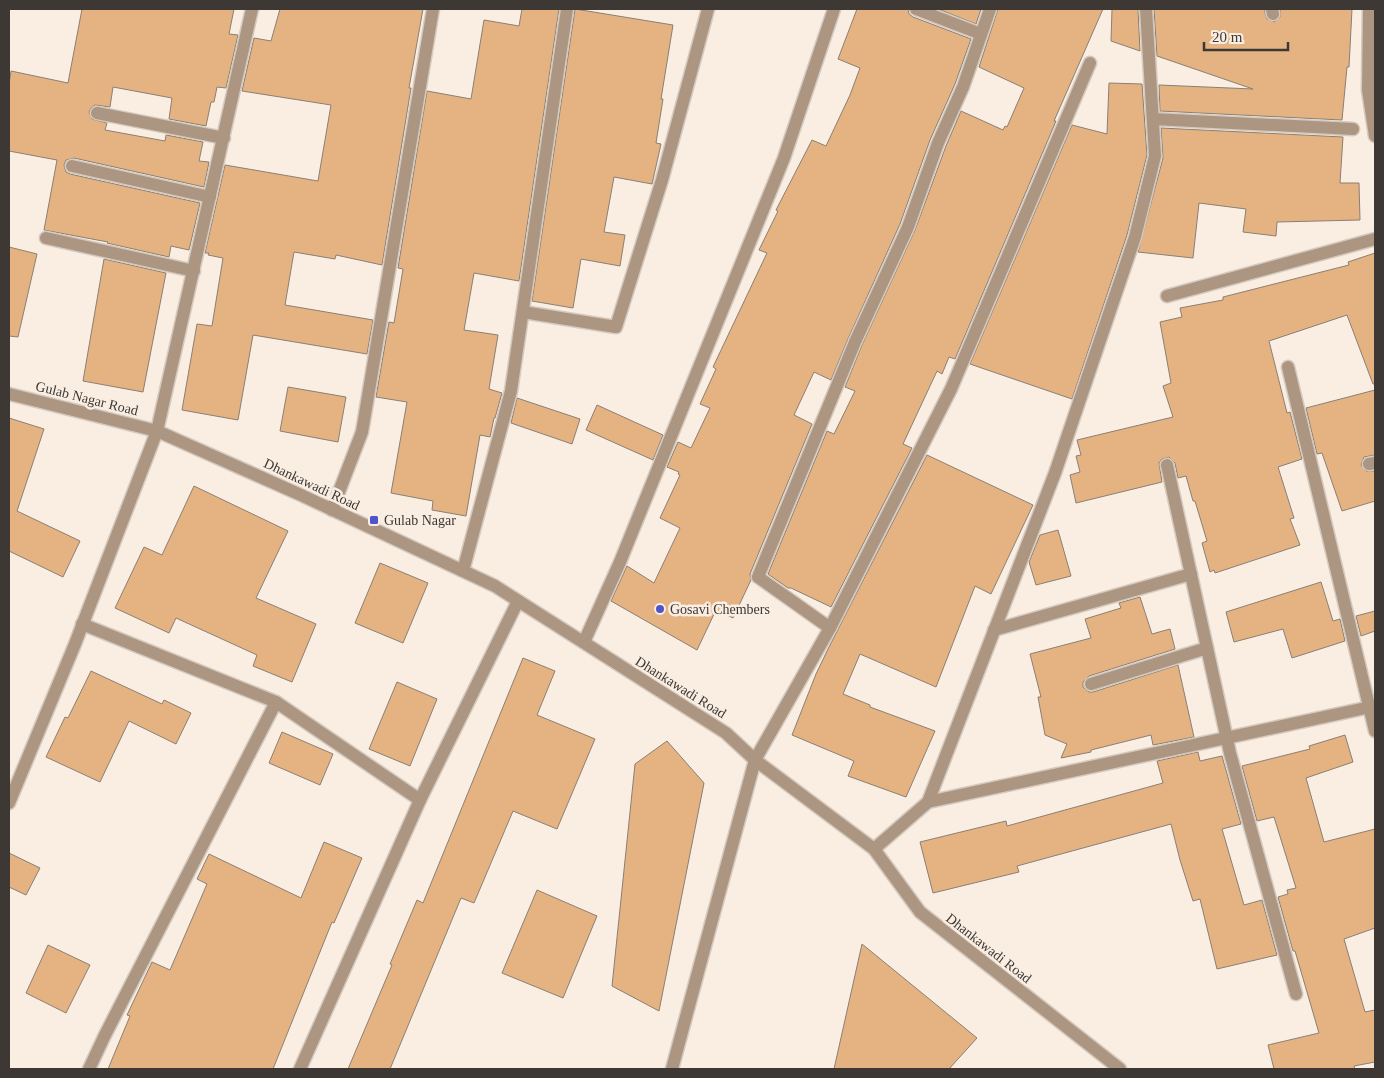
<svg xmlns="http://www.w3.org/2000/svg" width="1384" height="1078" font-family="'Times New Roman',serif">
<rect width="100%" height="100%" fill="#faeee2"/>
<g fill="#e5b382" stroke="#8a7f75">
<polygon points="82,9 234,9 229,34 238,35 226,88 217,87 214,102 211,102 206,126 169,119 172,98 113,87 110,107 95,105 91,108 89,112 92,119 107,123 105,130 165,141 166,135 203,142 199,161 209,162 204,187 74,158 66,160 64,165 66,172 70,174 200,203 189,250 171,246 169,257 107,243 108,242 44,230 57,160 9,151 9,84 11,71 68,83"/>
<polygon points="280,9 423,9 409,88 411,88 382,265 336,255 335,259 294,252 285,305 373,320 367,354 253,335 238,420 182,410 197,324 212,326 223,258 208,255 209,253 205,253 225,165 318,181 331,105 242,91 254,38 271,41"/>
<polygon points="522,9 559,9 519,281 474,273 464,330 498,335 489,389 502,393 495,418 494,418 490,437 480,435 466,516 432,510 433,501 391,493 407,402 376,397 389,322 394,323 403,269 398,268 427,91 471,99 484,20 519,26"/>
<polygon points="575,9 673,25 661,99 663,99 656,143 661,144 652,184 614,177 604,232 625,235 620,266 581,259 573,308 532,301"/>
<polygon points="857,9 908,9 909,14 913,17 971,39 955,84 930,140 900,224 848,339 831,380 814,372 794,415 812,424 750,574 751,580 733,618 716,610 697,650 611,601 627,566 654,583 680,528 660,518 680,475 678,474 679,472 667,467 678,442 691,448 710,408 700,404 716,369 713,367 767,253 759,250 778,211 776,210 812,140 826,146 850,95 860,68 838,59"/>
<polygon points="938,9 981,9 976,24"/>
<polygon points="998,9 1103,9 1054,121 1056,121 955,359 949,357 942,374 937,371 903,444 912,448 831,607 791,588 788,588 768,574 827,431 834,434 855,391 845,387 862,345 915,230 946,146 961,111 1003,130 1005,126 1007,127 1024,88 979,67"/>
<polygon points="1112,9 1138,9 1140,51 1111,41"/>
<polygon points="1154,9 1264,9 1267,19 1274,22 1280,17 1280,9 1352,9 1349,67 1347,67 1342,120 1160,111 1159,85 1253,89 1157,56"/>
<polygon points="1109,83 1142,84 1147,155 1127,235 1072,399 970,364 1072,125 1107,134"/>
<polygon points="1161,128 1343,137 1340,183 1359,183 1360,220 1277,222 1276,236 1243,232 1246,209 1199,203 1193,258 1138,252 1163,158"/>
<polygon points="9,247 37,254 18,337 9,336"/>
<polygon points="1375,253 1375,384 1373,384 1347,315 1269,341 1287,413 1290,412 1302,459 1278,467 1294,518 1290,519 1300,545 1215,573 1214,570 1210,572 1202,543 1207,541 1195,501 1193,501 1186,476 1178,478 1175,463 1169,457 1162,459 1159,463 1162,482 1076,503 1070,475 1080,472 1076,456 1081,455 1077,440 1173,417 1163,386 1171,383 1160,322 1182,317 1180,308 1223,300 1223,297 1349,265 1348,262"/>
<polygon points="104,259 166,273 143,392 83,381"/>
<polygon points="288,387 346,397 338,442 280,431"/>
<polygon points="1375,390 1375,455 1364,457 1361,465 1366,471 1375,471 1375,501 1342,511 1322,453 1317,454 1306,408"/>
<polygon points="517,398 580,419 572,444 511,423"/>
<polygon points="597,405 663,435 653,460 586,430"/>
<polygon points="9,418 44,429 17,511 80,541 63,577 9,551"/>
<polygon points="927,455 1033,505 991,594 975,586 936,687 860,654 843,694 870,705 870,707 935,731 906,797 848,776 854,761 792,735 816,674 828,649"/>
<polygon points="194,486 288,531 256,598 316,624 292,682 253,666 257,655 176,618 169,633 115,608 144,547 162,555"/>
<polygon points="1058,530 1071,576 1036,585 1029,562 1040,535"/>
<polygon points="380,563 428,583 403,643 355,623"/>
<polygon points="1321,582 1333,621 1340,619 1345,641 1292,658 1283,629 1234,642 1226,612"/>
<polygon points="1140,597 1152,634 1170,629 1175,649 1089,676 1083,682 1083,687 1089,692 1093,692 1178,665 1194,737 1153,745 1151,735 1091,750 1091,752 1061,758 1067,744 1045,735 1038,697 1041,697 1030,654 1091,638 1085,619 1121,608 1119,603"/>
<polygon points="1375,611 1375,631 1361,636 1356,616"/>
<polygon points="523,658 555,671 537,715 595,739 557,829 513,811 474,903 461,898 390,1069 348,1069 392,965 390,964 417,900 423,903"/>
<polygon points="91,671 162,704 164,700 191,713 176,744 129,721 100,782 46,757 65,717 68,718"/>
<polygon points="397,682 437,699 410,766 369,749"/>
<polygon points="282,732 333,754 320,785 269,763"/>
<polygon points="1345,735 1353,762 1306,778 1324,842 1375,829 1375,928 1344,939 1365,1012 1375,1010 1375,1062 1354,1066 1355,1069 1274,1069 1268,1045 1319,1033 1295,951 1293,951 1278,897 1288,894 1287,890 1296,888 1274,817 1257,821 1242,766 1310,749 1309,746"/>
<polygon points="667,741 704,783 659,1011 612,986 635,764"/>
<polygon points="1198,752 1200,761 1222,756 1241,824 1222,829 1244,905 1262,900 1277,955 1217,969 1200,899 1193,901 1180,860 1171,824 1017,866 1019,872 933,893 920,842 1006,821 1007,826 1163,783 1157,761"/>
<polygon points="324,842 362,858 334,923 332,922 273,1069 108,1069 130,1016 127,1015 152,962 170,970 207,884 197,879 209,854 301,898"/>
<polygon points="9,853 40,868 26,895 9,887"/>
<polygon points="537,890 597,916 563,998 502,973"/>
<polygon points="862,944 977,1038 949,1069 834,1069"/>
<polygon points="48,945 90,965 66,1013 26,993"/>
</g>
<g fill="none" stroke-linecap="round" stroke-linejoin="round">
<defs>
<g id="minor">
<polyline points="916,9 981,34"/>
<polyline points="1272,9 1273,14"/>
<polyline points="1369,9 1368,90 1375,136"/>
<polyline points="97,113 224,138"/>
<polyline points="1153,119 1353,129"/>
<polyline points="72,166 210,197"/>
<polyline points="46,238 194,271"/>
<polyline points="1167,296 1375,239"/>
<polyline points="523,312 616,327 662,180 708,9"/>
<polyline points="1288,367 1375,731"/>
<polyline points="9,394 157,431 301,495 495,586 726,733 755,760 874,849 920,912 1120,1069"/>
<polyline points="1369,464 1375,463"/>
<polyline points="1167,465 1230,753 1296,994"/>
<polyline points="332,510 362,432 433,9"/>
<polyline points="463,571 511,391 567,9"/>
<polyline points="82,624 276,702 420,800"/>
<polyline points="830,628 758,577 855,342 908,227 938,143 963,87 990,9"/>
<polyline points="994,630 1191,574"/>
<polyline points="584,642 620,562 784,158 834,9"/>
<polyline points="1091,684 1207,648"/>
<polyline points="928,802 1055,473 1135,237 1155,156 1146,9"/>
<polyline points="9,803 75,644 157,431 252,9"/>
<polyline points="874,849 928,802 1375,706"/>
<polyline points="89,1069 105,1035 276,702"/>
<polyline points="300,1069 420,800 518,601"/>
<polyline points="672,1069 755,760 830,628 951,389 1090,63"/>
</g>
</defs>
<use href="#minor" stroke="#d4cabf" stroke-width="15"/>
<use href="#minor" stroke="#ac9682" stroke-width="12"/>
</g>
<g fill="#4e55cb" stroke="#faeee2" stroke-width="2">
<rect x="369" y="515" width="10" height="10" rx="2.5"/>
<circle cx="660" cy="609" r="5"/>
</g>
<g text-anchor="middle" stroke-width="5" stroke-linejoin="round" paint-order="stroke">
<g font-size="14" fill="#3d3834" stroke="#faeee2">
<text transform="translate(87 398) rotate(14)" y="5">Gulab Nagar Road</text>
<text transform="translate(312 484) rotate(25)" y="5">Dhankawadi Road</text>
<text transform="translate(681 687) rotate(32)" y="5">Dhankawadi Road</text>
<text transform="translate(989 948) rotate(38)" y="5">Dhankawadi Road</text>
</g>
<g font-size="14" fill="#3d3834" stroke="#faeee2" text-anchor="start">
<text x="384" y="525">Gulab Nagar</text>
<text x="670" y="614">Gosavi Chembers</text>
</g>
</g>
<rect width="1384" height="1078" fill="none" stroke="#3d3834" stroke-width="20"/>
<path d="M1204 42v8h84v-8" fill="none" stroke="#3d3834" stroke-width="2.5"/>
<text x="1212" y="42" font-size="15" fill="#3d3834" stroke="#faeee2" stroke-width="4" paint-order="stroke">20 m</text>
</svg>
